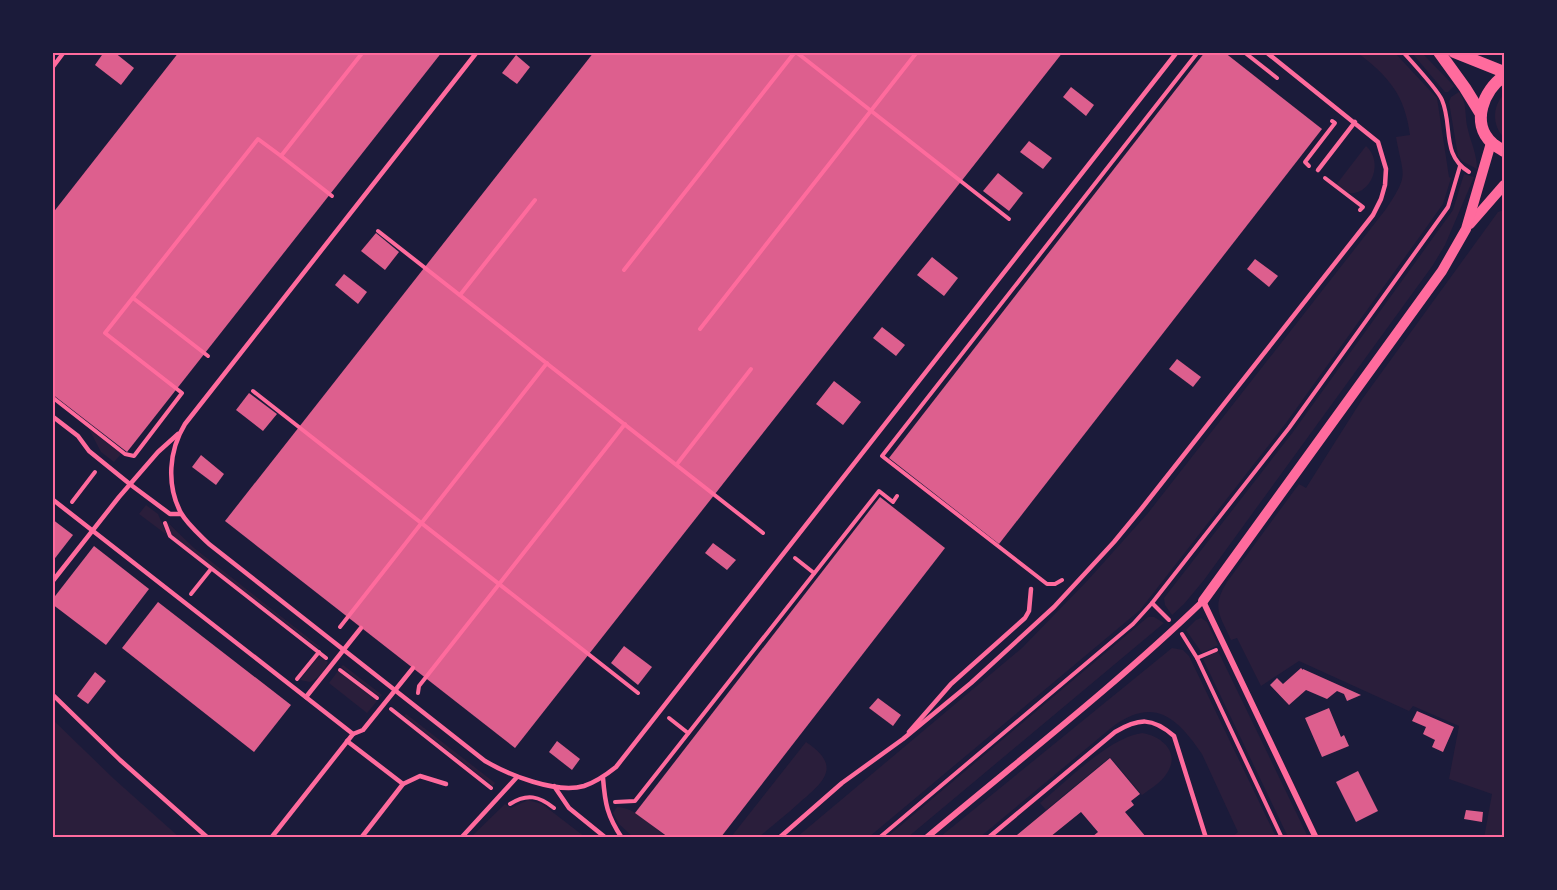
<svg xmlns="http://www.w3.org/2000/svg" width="1557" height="890" font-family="Poppins,sans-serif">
<rect width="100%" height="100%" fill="#1b1b3a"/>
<g fill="#2a1e3b">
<path d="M1358,53H1395L1437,98L1449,177L1451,178L1443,204L1286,423L1140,610L869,837H797L1022,648L1088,580L1148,513L1386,209C1410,173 1403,177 1396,137L1410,135C1405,95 1389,77 1358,53Z"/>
<polygon points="1412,53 1422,53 1454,86 1448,92 1445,92"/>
<path d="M1459,92C1468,104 1464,116 1468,130C1471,143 1477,154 1477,169L1462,161L1458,156L1449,102L1451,97Z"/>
<path d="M1504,94V138C1492,125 1492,107 1504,94Z"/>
<path d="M1366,146C1385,163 1370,196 1349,193C1344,192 1340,188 1336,185Z"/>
<polygon points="1464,174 1474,177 1445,245 1433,265 1204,580 1184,604 1172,615 1165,605 1164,598 1293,432 1453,210"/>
<path d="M1504,210V837L1484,838L1492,794L1449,779L1459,726L1413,706L1409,711L1299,661L1261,686L1237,638L1231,640C1220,615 1211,608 1227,582L1299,484L1306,488L1363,398L1498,212Z"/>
<polygon points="89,429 121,454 114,462 101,452"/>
<polygon points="146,505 158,514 167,535 139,514"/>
<polygon points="166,521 194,548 320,647 319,649 172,535"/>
<polygon points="1148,617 1154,617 1164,623 908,837 887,837"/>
<polygon points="1201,618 1207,622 1218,645 1202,653 1186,630 1196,620"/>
<path d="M1172,648L1183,650L1189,656L1276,837H1232L1238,832L1202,754C1176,716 1153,696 1111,728L980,837H940Z"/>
<polygon points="1218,651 1308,837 1288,837 1203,659"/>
<path d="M319,656L328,662C324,672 319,678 310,682L300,680Z"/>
<polygon points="343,665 382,695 380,697 341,667"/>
<polygon points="338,671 377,701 367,713 329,683"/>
<polygon points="406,714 495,783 493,786 404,716"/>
<polygon points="53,720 114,779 179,837 53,837"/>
<path d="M1142,733C1161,736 1181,752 1167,773C1162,782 1150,789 1142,795L1110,757L1046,810L1040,803C1066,782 1108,738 1142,733Z"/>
<path d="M806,742C842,766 825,781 799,803C786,815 772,826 759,837H731Z"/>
<polygon points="528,800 542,804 585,837 471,837 505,804 511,808"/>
<path d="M617,807C635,807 653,827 666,837H633L619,824L613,813Z"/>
</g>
<g fill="#dd5f8e">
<polygon points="104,52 114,52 134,68 121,85 95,65"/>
<polygon points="179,52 442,52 127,452 52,394 52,214"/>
<polygon points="594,52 1063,52 515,748 225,521"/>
<polygon points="1205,52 1224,52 1322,129 999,544 889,458"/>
<polygon points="516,55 530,67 517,84 502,73"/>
<polygon points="1071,87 1094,105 1086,116 1063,97"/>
<polygon points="1029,141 1052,158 1043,169 1020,152"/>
<polygon points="998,173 1023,193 1009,211 983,191"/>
<polygon points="376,233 399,252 385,270 361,251"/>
<polygon points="932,257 958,278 944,296 917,275"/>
<polygon points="1255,259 1278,276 1269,287 1247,269"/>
<polygon points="344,274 367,292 358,304 335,285"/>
<polygon points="882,327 905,345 896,356 873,338"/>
<polygon points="1177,359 1201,377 1193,387 1169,369"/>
<polygon points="834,381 861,402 843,425 816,404"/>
<polygon points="249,393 277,414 263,431 236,410"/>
<polygon points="201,455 224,474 216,485 192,467"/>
<polygon points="880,497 945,548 721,837 668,837 635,813"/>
<polygon points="52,519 73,535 52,562"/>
<polygon points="713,543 736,560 727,570 705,553"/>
<polygon points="94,546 149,589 106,645 52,604 52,600"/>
<polygon points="158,602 291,705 254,752 122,648"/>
<polygon points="624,646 652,667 638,685 611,663"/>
<polygon points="1301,668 1303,670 1303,669 1361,695 1347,701 1344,694 1337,691 1327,699 1306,690 1289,705 1270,685 1277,678 1283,684"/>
<polygon points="95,672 106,681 88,704 77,696"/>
<polygon points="878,698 901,715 893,726 869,708"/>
<polygon points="1329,708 1341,737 1344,735 1349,746 1322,757 1305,718"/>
<polygon points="1417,711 1454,727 1443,752 1432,747 1435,740 1423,734 1426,727 1412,721"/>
<polygon points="557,741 580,759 572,770 549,752"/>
<polygon points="1110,758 1140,794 1131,801 1134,805 1125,812 1146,837 1092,837 1098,832 1081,812 1050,837 1020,837 1017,835"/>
<polygon points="1358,771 1378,811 1356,822 1336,782"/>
<polygon points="1466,810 1483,812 1482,822 1464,819"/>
</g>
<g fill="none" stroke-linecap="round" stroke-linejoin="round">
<g stroke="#ff6b9d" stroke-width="4">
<polyline points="796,52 1009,219"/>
<polyline points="1244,52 1277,78"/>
<path d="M1403,52C1412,62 1438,90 1442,100C1453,126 1441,155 1469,172"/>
<polyline points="281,156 332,196"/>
<polyline points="1309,166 1305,162 1335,123 1332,121"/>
<polyline points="1325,178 1363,207 1360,210"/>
<polyline points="378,231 763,533"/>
<polyline points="624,270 795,52"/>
<polyline points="460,295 535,200"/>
<polyline points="133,298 208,356"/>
<polyline points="700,329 917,52"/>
<polyline points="253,391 638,693"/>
<polyline points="52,397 125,454 134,456 182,393 105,333 258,139 281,156 363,52"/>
<polyline points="677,464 751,369"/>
<polyline points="72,502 95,472"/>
<polyline points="165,523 170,536 326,658"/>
<polyline points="795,558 814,573"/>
<polyline points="1062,580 1055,584 1047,584 882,456 1198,52"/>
<polyline points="191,594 211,569"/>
<polyline points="1152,603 1169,620"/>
<polyline points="340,627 547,363"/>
<polyline points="1182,634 1197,658 1282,838"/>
<polyline points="1197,658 1216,650"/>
<polyline points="340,670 377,698"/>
<polyline points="297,679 319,652"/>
<polyline points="418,693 419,686 625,424"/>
<polyline points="391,709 491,788"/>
<polyline points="669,718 688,733"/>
<polyline points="615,802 635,801 879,491 893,502 897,496"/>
<path d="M510,804C527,793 539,796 554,808"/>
<polyline points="879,838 1133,624 1152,603 1289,428 1448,207 1460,166"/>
</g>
<g stroke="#ff6b9d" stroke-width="4.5">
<path d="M477,52L185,424C169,450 166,485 181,513C188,525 200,535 209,544L485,761C509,775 556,794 584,786C596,782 606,775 616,767L1177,52"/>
<polyline points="52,68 64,52"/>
<polyline points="1318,170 1355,122"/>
<polyline points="52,416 78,436 89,451 131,485 170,514 181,514"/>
<polyline points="52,499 353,734 271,838"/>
<polyline points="52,582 119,497 158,452 178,434"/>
<polyline points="52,694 120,760 208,838"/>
<polyline points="306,697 361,628"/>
<polyline points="909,732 951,684 1025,618 1029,611 1031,589"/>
<polyline points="353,734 363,730 413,668"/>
<polyline points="347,741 403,784"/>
<path d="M603,778C605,803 607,816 622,838"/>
<polyline points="554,786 569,808 606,838"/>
<polyline points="361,838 403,784 420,776 446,784"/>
<polyline points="461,838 517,777"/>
<polyline points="779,838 842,783 903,739 971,683 1054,607 1114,542 1142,508 1373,215 1381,199 1385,185 1386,169 1378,142 1266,52"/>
<path d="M988,838L1115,732C1139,718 1152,717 1174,736L1206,838"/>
</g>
<path stroke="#ff6b9d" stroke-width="6" d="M926,838C1019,760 1116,685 1203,601L1316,838"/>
<g stroke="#ff6b9d" stroke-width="10">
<polyline points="1470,224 1504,185"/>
<polyline points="1203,601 1442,271 1466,229 1491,143"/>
</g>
<g stroke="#ff6b9d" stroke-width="12">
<polyline points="1439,52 1465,88 1481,114"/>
<polyline points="1454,52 1504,72"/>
<path d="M1504,76C1484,90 1470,123 1492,143C1495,146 1501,149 1504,151"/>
</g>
</g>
<rect width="1557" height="890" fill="none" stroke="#1b1b3a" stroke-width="108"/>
<rect x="54" y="54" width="1449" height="782" fill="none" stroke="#ff6b9d" stroke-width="2"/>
</svg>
